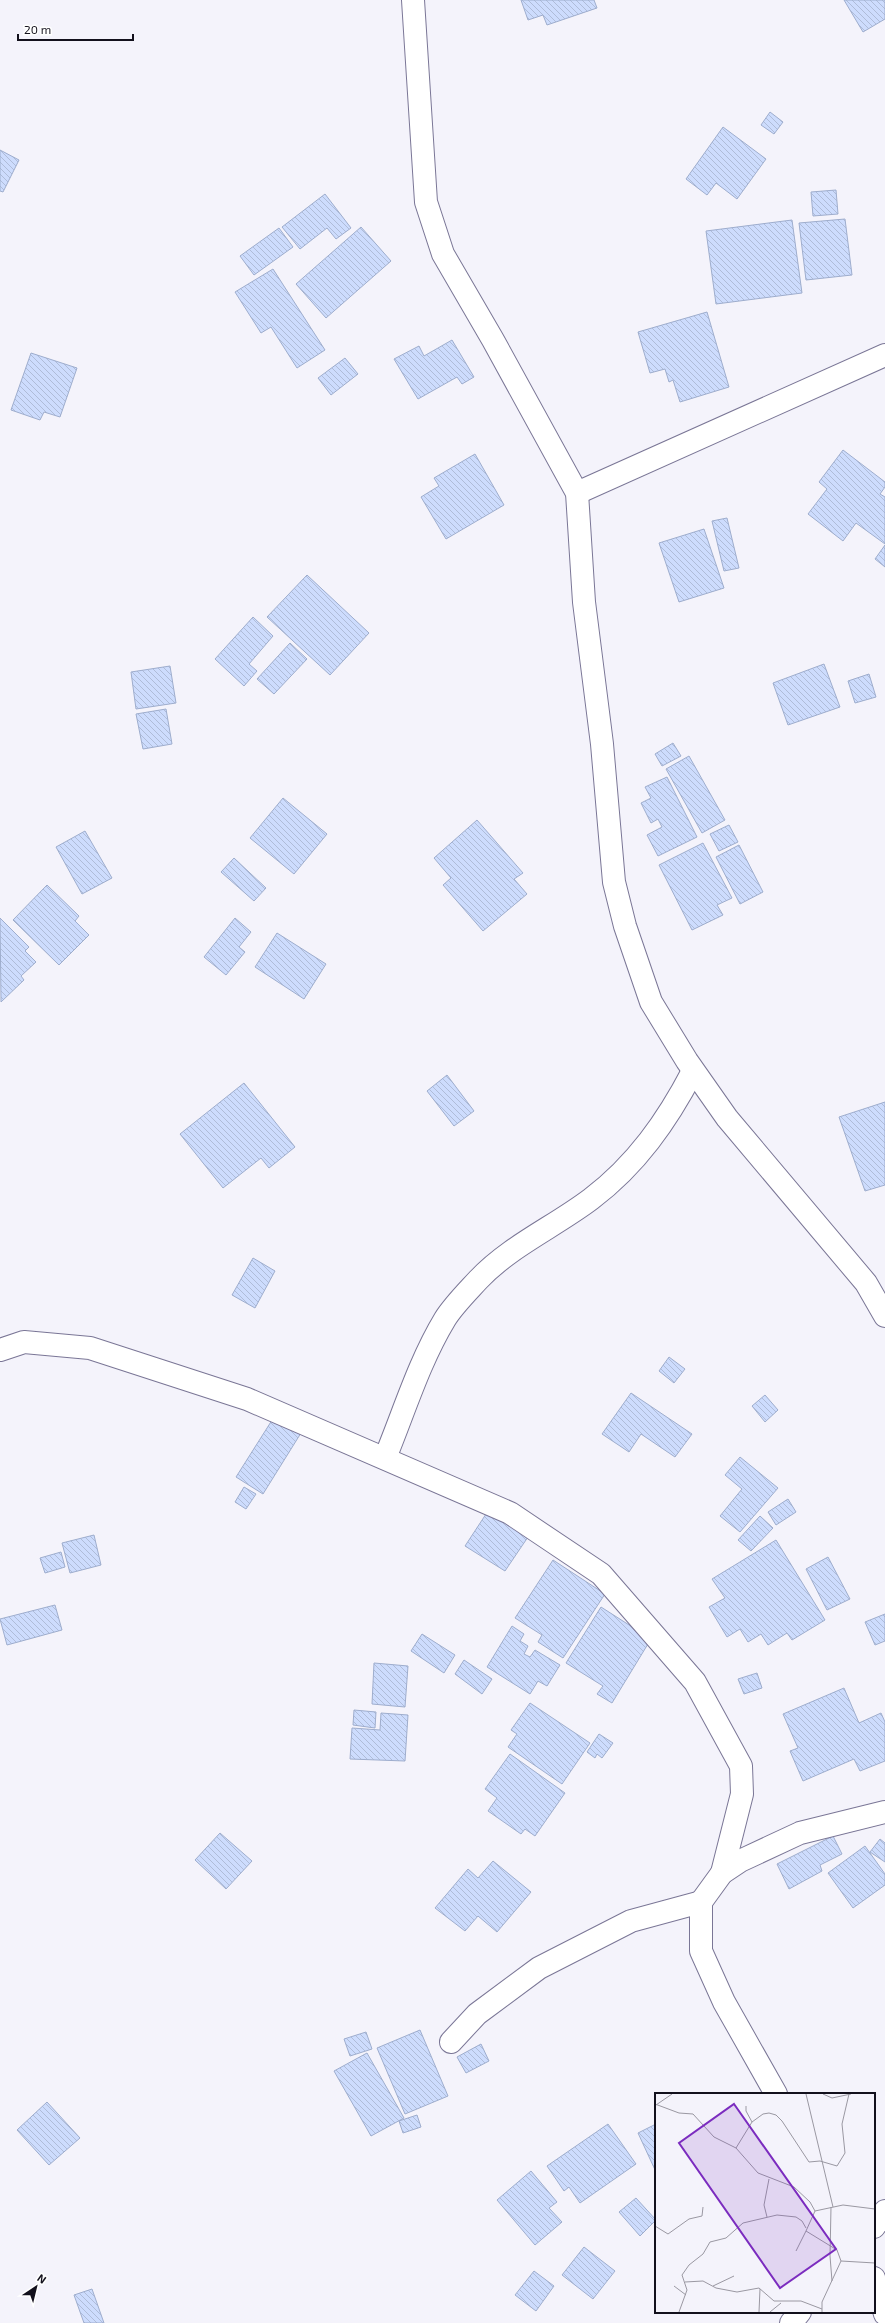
<svg xmlns="http://www.w3.org/2000/svg" width="885" height="2323" font-family="'Exo 2',sans-serif">
<defs>
<pattern id="building-back-hatch" width="6" height="6" patternUnits="userSpaceOnUse"><rect width="6" height="6" fill="#cddcfd"/><path d="M-1 5l2 2M0 0l6 6M5-1l2 2" fill="none" stroke="#afbcd8"/></pattern>
</defs>
<rect width="100%" height="100%" fill="#f4f3fb"/>
<g fill="url(#building-back-hatch)" stroke="#9eadcd">
<polygon points="521,0 594,0 597,8 547,25 543,15 528,20"/>
<polygon points="844,0 885,0 885,19 863,32"/>
<polygon points="770,112 783,122 774,134 761,125"/>
<polygon points="723,127 766,159 737,199 716,183 707,195 686,179"/>
<polygon points="0,150 19,160 3,192 0,191"/>
<polygon points="836,190 838,214 813,216 811,192"/>
<polygon points="325,194 351,228 336,239 327,228 300,249 282,227"/>
<polygon points="845,219 852,275 806,280 799,223"/>
<polygon points="792,220 802,293 716,304 706,231"/>
<polygon points="361,227 391,261 326,318 296,284"/>
<polygon points="279,228 293,247 254,275 240,256"/>
<polygon points="273,269 325,350 297,368 271,327 261,333 235,292"/>
<polygon points="707,312 729,387 680,402 673,380 669,382 665,369 650,373 638,332"/>
<polygon points="452,340 474,377 462,384 457,377 418,399 394,359 419,346 424,356"/>
<polygon points="31,353 77,368 60,417 44,412 40,420 11,410"/>
<polygon points="345,358 358,374 331,395 318,378"/>
<polygon points="843,450 885,482 885,487 880,494 885,497 885,544 856,523 843,541 808,514 827,489 819,482"/>
<polygon points="475,454 504,505 446,539 421,497 439,486 434,478"/>
<polygon points="727,518 739,568 724,571 712,521"/>
<polygon points="704,529 724,588 679,602 659,543"/>
<polygon points="885,545 885,567 875,559"/>
<polygon points="307,575 369,633 330,675 267,617"/>
<polygon points="253,617 273,636 249,664 257,671 244,686 215,659"/>
<polygon points="290,643 307,659 274,694 257,679"/>
<polygon points="824,664 840,707 788,725 773,683"/>
<polygon points="170,666 176,703 136,709 131,672"/>
<polygon points="869,674 876,697 855,703 848,681"/>
<polygon points="166,709 172,744 143,749 136,714"/>
<polygon points="673,743 681,756 662,766 655,754"/>
<polygon points="689,756 725,820 702,833 666,769"/>
<polygon points="667,777 697,837 658,856 647,835 662,827 658,819 651,823 641,803 651,798 645,787"/>
<polygon points="283,798 327,834 294,874 250,838"/>
<polygon points="477,820 523,873 514,879 527,894 483,931 443,885 451,878 434,858"/>
<polygon points="729,825 738,842 719,851 710,834"/>
<polygon points="85,831 112,878 82,894 56,847"/>
<polygon points="703,843 732,898 717,905 723,915 692,930 659,865"/>
<polygon points="739,845 763,892 740,904 716,857"/>
<polygon points="234,858 266,888 254,901 221,872"/>
<polygon points="47,885 79,916 75,921 89,935 59,965 13,920"/>
<polygon points="0,918 29,947 25,951 36,962 21,976 24,980 1,1002"/>
<polygon points="235,918 251,932 239,947 245,952 226,975 204,957"/>
<polygon points="277,933 326,964 304,999 255,967"/>
<polygon points="447,1075 474,1111 454,1126 427,1091"/>
<polygon points="244,1083 295,1147 269,1168 261,1158 223,1188 180,1134"/>
<polygon points="885,1102 885,1185 865,1191 839,1117"/>
<polygon points="253,1258 275,1271 255,1308 232,1295"/>
<polygon points="669,1357 685,1369 674,1383 659,1371"/>
<polygon points="631,1393 692,1434 675,1457 641,1434 629,1452 602,1434"/>
<polygon points="765,1395 778,1410 765,1422 752,1406"/>
<polygon points="274,1417 301,1433 263,1494 236,1477"/>
<polygon points="740,1457 778,1488 740,1532 720,1516 742,1489 725,1475"/>
<polygon points="244,1487 256,1494 246,1509 235,1502"/>
<polygon points="788,1499 796,1512 776,1525 768,1512"/>
<polygon points="488,1511 528,1537 505,1571 465,1546"/>
<polygon points="760,1516 773,1528 751,1551 738,1540"/>
<polygon points="94,1535 101,1565 70,1573 62,1543"/>
<polygon points="776,1540 825,1620 792,1640 787,1633 768,1645 761,1634 748,1642 740,1629 727,1637 709,1607 725,1598 712,1579"/>
<polygon points="61,1552 65,1567 45,1573 40,1558"/>
<polygon points="828,1557 850,1599 827,1610 806,1569"/>
<polygon points="553,1560 605,1594 563,1658 538,1642 542,1635 515,1618"/>
<polygon points="55,1605 62,1630 7,1645 0,1619"/>
<polygon points="601,1607 651,1639 612,1703 597,1694 603,1686 566,1663"/>
<polygon points="885,1614 885,1641 875,1645 865,1622"/>
<polygon points="512,1626 524,1634 520,1641 528,1646 524,1654 530,1657 535,1650 560,1665 547,1686 538,1681 530,1694 487,1667"/>
<polygon points="422,1634 455,1655 444,1673 411,1651"/>
<polygon points="464,1660 492,1679 482,1694 455,1674"/>
<polygon points="374,1663 408,1666 405,1707 372,1704"/>
<polygon points="757,1673 762,1688 744,1694 738,1679"/>
<polygon points="844,1688 859,1723 881,1713 885,1722 885,1761 860,1771 854,1759 803,1781 790,1751 798,1748 783,1714"/>
<polygon points="530,1703 590,1743 562,1784 508,1747 517,1734 511,1730"/>
<polygon points="354,1710 376,1712 375,1728 353,1725"/>
<polygon points="381,1713 408,1715 405,1761 350,1759 352,1728 380,1730"/>
<polygon points="599,1734 613,1743 602,1758 597,1754 595,1758 587,1752"/>
<polygon points="510,1754 565,1793 535,1836 525,1829 521,1834 488,1811 497,1798 485,1789"/>
<polygon points="220,1833 252,1861 226,1889 195,1860"/>
<polygon points="833,1836 842,1854 820,1865 822,1871 789,1889 777,1864"/>
<polygon points="880,1839 885,1843 885,1862 870,1852"/>
<polygon points="865,1846 885,1874 885,1885 853,1908 828,1873"/>
<polygon points="493,1861 531,1892 497,1932 478,1916 465,1931 435,1908 468,1869 478,1878"/>
<polygon points="420,2030 448,2096 405,2114 377,2048"/>
<polygon points="366,2032 372,2049 350,2056 344,2039"/>
<polygon points="481,2044 489,2061 466,2073 457,2057"/>
<polygon points="367,2053 404,2118 371,2136 334,2071"/>
<polygon points="47,2102 80,2138 49,2165 17,2130"/>
<polygon points="417,2115 421,2127 403,2133 399,2121"/>
<polygon points="608,2124 636,2164 580,2203 569,2187 564,2191 547,2166"/>
<polygon points="656,2124 656,2172 638,2133"/>
<polygon points="531,2171 557,2202 549,2208 562,2222 535,2245 497,2200"/>
<polygon points="636,2198 656,2220 640,2236 619,2212"/>
<polygon points="584,2247 615,2271 593,2299 562,2275"/>
<polygon points="534,2271 554,2286 536,2311 515,2295"/>
<polygon points="92,2289 104,2323 84,2323 74,2295"/>
</g>
<g fill="none" stroke-linecap="round" stroke-linejoin="round">
<defs>
<g id="street">
<polyline points="413,0 426,202 443,254 493,340 577,493 584,602 602,744 614,882 625,926 651,1002 687,1061 727,1118 866,1283 885,1316"/>
<polyline points="577,493 885,355"/>
<polyline points="0,1350 24,1342 90,1348 247,1399 510,1513 601,1574 695,1682 741,1766 742,1794 722,1873"/>
<path d="M385,1458C404,1412 419,1362 445,1319C453,1306 467,1292 478,1280C510,1246 554,1227 591,1199C636,1165 667,1121 693,1071"/>
<polyline points="451,2042 477,2014 539,1968 631,1921 701,1902"/>
<polyline points="776,2094 724,2002 701,1951 701,1902 722,1873 740,1861 800,1833 885,1812"/>
<polyline points="874,2227 885,2211"/>
<polyline points="874,2278 885,2314"/>
<polyline points="791,2323 800,2312"/>
</g>
</defs>
<use href="#street" stroke="#7a7696" stroke-width="24"/>
<use href="#street" stroke="#fff" stroke-width="22"/>
</g>
<g transform="translate(655 2093)">
<rect width="220" height="220" fill="#f4f3fb"/>
<path fill="none" stroke="#9a98a2" stroke-width="1" d="M151,1L178,114M168,1L177,5L196,1M0,11L24,20L38,21L59,44L81,55L103,80L139,94L155,109L160,118L151,138L182,157L186,168L167,209V219M1,12L17,1M91,13V18L97,29M81,55L97,29L108,21L114,20L121,22L127,28L154,69L165,68L182,73L190,60L187,31L194,1M176,114L175,163L177,188M160,118L188,112L220,116M112,124L109,112L114,86M0,133L13,141L34,126L47,123L48,114M141,158L151,138M186,168L220,170M30,189L48,188L61,195L82,199L104,195L119,208H146L167,216M19,193L31,202M58,193L79,183M24,219L32,197L27,182L34,172L48,161L55,149L71,145L88,130L122,122L141,124L147,128L151,135M104,219L105,196M115,219L126,210"/>
<path fill="#7b2cbf" fill-opacity="0.15" stroke="#7b2cbf" stroke-width="2" d="M79,11L181,156L125,195L24,50Z"/>
<rect width="220" height="220" fill="none" stroke="#12101c" stroke-width="2"/>
</g>
<g transform="translate(36 2287) rotate(35)" stroke="#ffffff" stroke-width="3" paint-order="stroke">
<path d="M0-3L7 15L0 10L-7 15Z" fill="#12101c"/>
<text y="-6" font-size="11" font-weight="bold" text-anchor="middle" fill="#12101c">N</text>
</g>
<path d="M18 34v6h115v-6" fill="none" stroke="#12101c" stroke-width="2"/>
<text x="24" y="34" font-size="12" fill="#12101c" stroke="#ffffff" stroke-width="3" paint-order="stroke">20 m</text>
</svg>
